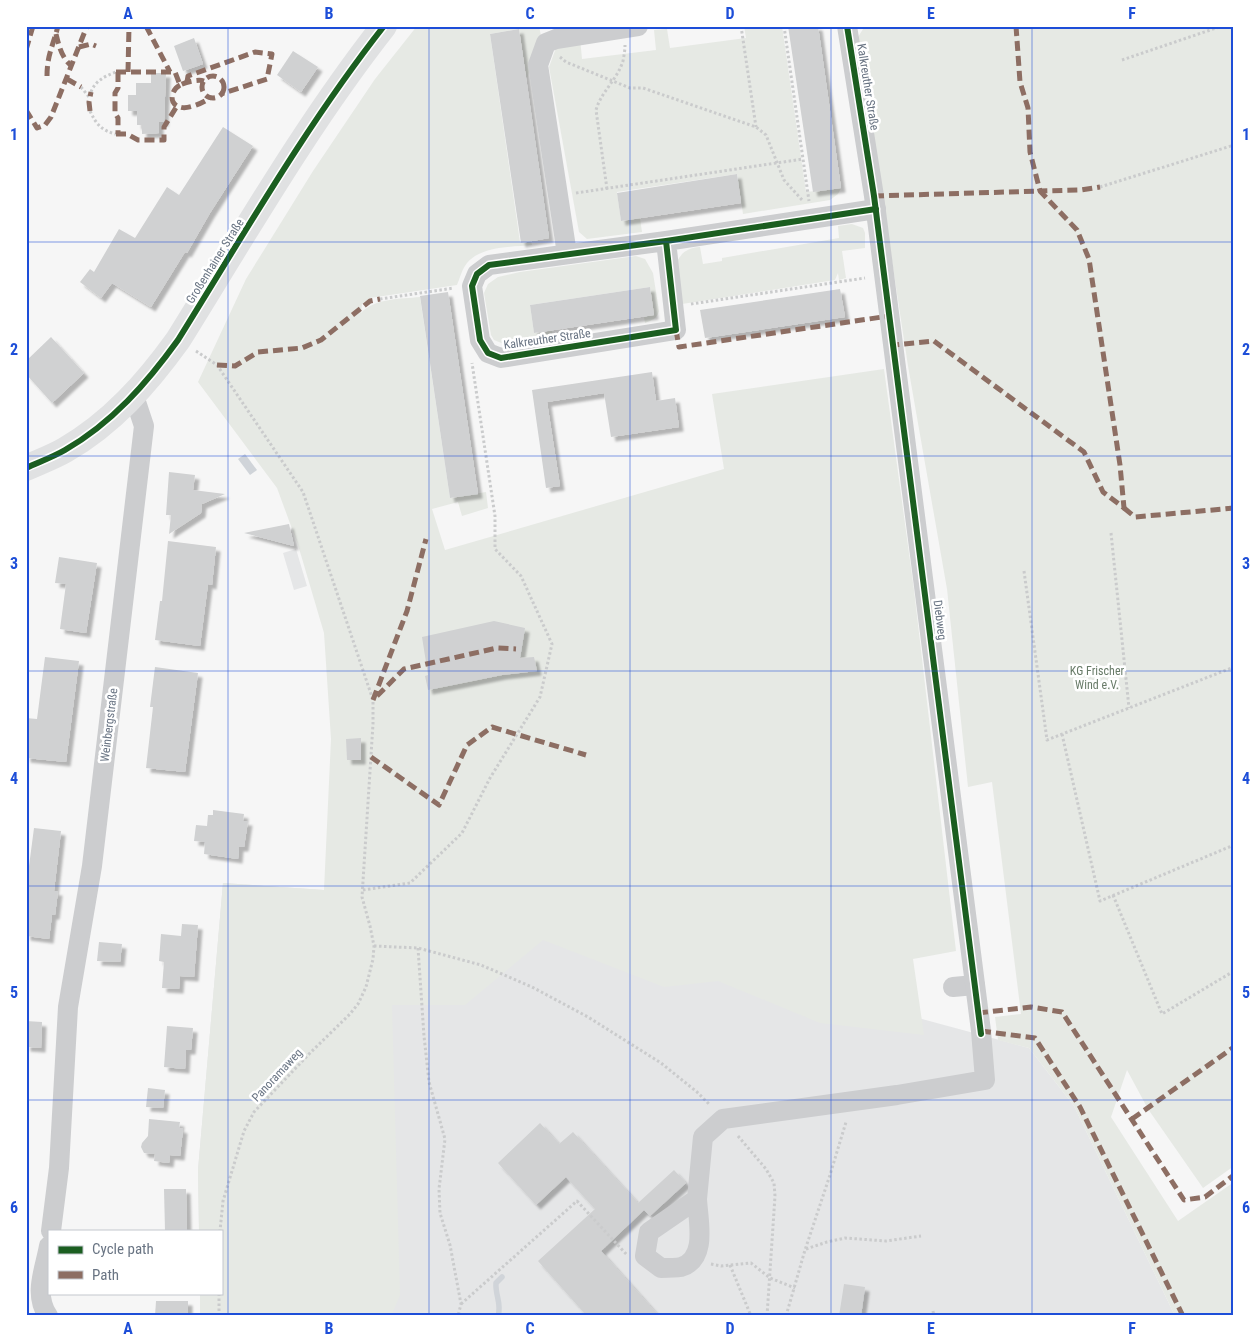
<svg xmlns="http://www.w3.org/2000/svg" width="1260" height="1342" font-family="'Roboto Condensed',sans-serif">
<defs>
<filter id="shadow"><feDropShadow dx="4.5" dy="4.5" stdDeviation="1" flood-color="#0004"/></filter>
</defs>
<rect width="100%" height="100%" fill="#f6f6f6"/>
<g fill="#e5e6e7">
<polygon points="296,549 307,586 294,590 283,553"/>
<polygon points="223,883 324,890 885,1013 922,1019 1029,1048 1074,1106 1175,1316 200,1316 200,1293 221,1293 221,1231 199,1231 198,1170"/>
</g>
<g fill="#e6e9e4">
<path d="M417,26H539L541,36L533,53L527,80L519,29L490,34L520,242L531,241L532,245C512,247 481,246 467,263C462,269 460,278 457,285L370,298L362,304L361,313C375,298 400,299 420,297L450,498L486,492L488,508L462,516L458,502L432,509L445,550L724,469L712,394L884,369L914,590L956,951L913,959L924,1035L820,1023L718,981L664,987L543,940L465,1005H392L400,1295L391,1316H200V1293H221V1231H199L198,1170L223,883L324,890L331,739L324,633L298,545L277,488L198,382L246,279L313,171L375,79Z"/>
<polygon points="744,26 782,26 806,192 841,188 838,194 830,200 743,214 737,174 617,192 621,221 640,218 642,232 587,239 579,232 549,67 556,48 580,38 582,59 656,50 654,30 667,29 670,48 746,38"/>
<polygon points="865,26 1234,26 1234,1166 1203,1188 1148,1109 1127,1070 1111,1117 1178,1221 1234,1182 1234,1316 1175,1316 1074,1106 1029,1048 998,1040 995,1017 1021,1014 992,782 968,787 947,589 908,366 858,37"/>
<path d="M852,224L863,228L865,233V248L842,251L846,278L839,280L838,273L835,280L682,304L677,262C682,251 689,248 700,247L703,264L722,261V258L839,238L838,226Z"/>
<path d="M636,256L645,259L653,273L659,311C657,319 652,320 645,323L644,317L654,315L650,287L530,305L534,333L552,331L553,337L504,344L494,340L491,335L484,293L488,284L498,277L520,272Z"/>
</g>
<polygon fill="#d0d4d9" points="245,454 257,470 250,475 238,459"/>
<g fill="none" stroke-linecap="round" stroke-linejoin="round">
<path stroke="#d0d4d9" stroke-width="5.5" d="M498,1316C502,1304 495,1295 496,1283L502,1277"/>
</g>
<g fill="#d0d1d2" filter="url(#shadow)">
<polygon points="788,26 818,26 841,188 813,192"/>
<polygon points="519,29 549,238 521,243 490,34"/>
<polygon points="194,38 203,64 183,71 174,46"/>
<polygon points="293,51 318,67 301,92 277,75"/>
<polygon points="151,73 166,73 164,122 159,122 159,133 142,134 142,125 137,125 137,111 128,111 128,95 136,95 136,83 151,83"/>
<polygon points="223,127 253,146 210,213 187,253 185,252 151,307 112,283 101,298 80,282 90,269 94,272 119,229 135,238 167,187 179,195"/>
<polygon points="737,174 741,203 621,221 617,193"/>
<polygon points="650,287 654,315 534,333 530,305"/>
<polygon points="840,289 845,317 705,338 700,310"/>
<polygon points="448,292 478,494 450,498 420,296"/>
<polygon points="51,337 84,373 52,403 26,374 26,361"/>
<polygon points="652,372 656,401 675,398 679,427 611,437 604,393 547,402 560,486 546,488 532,390"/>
<polygon points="169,472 195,475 193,490 225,494 202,504 201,513 169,534 171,515 166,515"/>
<polygon points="289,524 294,546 244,533"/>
<polygon points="168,541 216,547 212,585 208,584 200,646 155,640 160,601 162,601"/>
<polygon points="59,557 97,563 86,633 60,629 66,584 55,583"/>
<polygon points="494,621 525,628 520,658 534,657 537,671 502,675 428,690 425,676 428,675 422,637"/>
<polygon points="45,657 79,661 66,762 26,758 26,718 37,719"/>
<polygon points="155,667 198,673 185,772 146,768 153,707 150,707"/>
<polygon points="361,738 361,760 347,760 346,739"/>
<polygon points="213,810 244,814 243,821 248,821 244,847 239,847 238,859 204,854 205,842 194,841 196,825 207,826 208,815 213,815"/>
<polygon points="34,828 61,831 54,891 58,891 55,915 52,915 49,939 26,936 26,889"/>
<polygon points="182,924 198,925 194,977 180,976 179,989 162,988 164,962 159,961 161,934 181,936"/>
<polygon points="99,942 122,944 120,962 97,961"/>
<polygon points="26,1021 42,1022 41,1048 26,1047"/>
<polygon points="167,1026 193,1028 191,1050 186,1050 185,1069 164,1067"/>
<polygon points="148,1088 165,1090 163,1108 146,1107"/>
<polygon points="149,1119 180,1122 179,1128 183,1129 180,1156 170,1155 169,1163 154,1161 155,1154 144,1153 141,1147 142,1143 148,1136"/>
<polygon points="540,1123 559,1144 573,1132 638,1203 674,1170 686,1183 650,1216 644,1210 601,1251 659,1316 587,1316 538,1261 595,1209 566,1177 536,1205 498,1163"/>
<polygon points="164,1189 186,1189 187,1231 165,1231"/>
<polygon points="844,1284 865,1287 861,1316 839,1316"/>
<polygon points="156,1301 188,1301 188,1316 155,1316"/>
</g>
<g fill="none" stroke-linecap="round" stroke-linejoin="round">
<g stroke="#cacbcc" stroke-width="3" stroke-dasharray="2.5 2.5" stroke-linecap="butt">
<polyline points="741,26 756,127"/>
<polyline points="784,26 809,201"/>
<polyline points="560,57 566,62 630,88 643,88 756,127 766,135 784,180 803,201"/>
<polyline points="1122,60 1222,26"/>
<polyline points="81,87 89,97"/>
<path d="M91,92C95,81 105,76 116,72"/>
<path d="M90,111C96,124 102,131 116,134"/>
<polyline points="1100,187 1234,145"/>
<path d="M607,189L596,110C601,92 617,80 623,61C624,56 625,50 625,45"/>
<polyline points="576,193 803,159"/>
<polyline points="380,299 454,288"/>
<polyline points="691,304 865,278"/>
<polyline points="196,351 217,365 303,492 373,700 373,724 362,897 370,926 374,946 373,959 366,987 358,1004 350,1014 311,1052 254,1112 244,1131 223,1201 220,1231"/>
<polyline points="1111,533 1129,708"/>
<polyline points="1024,571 1047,740 1234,667"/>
<polyline points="1062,734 1100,901 1234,845"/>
<polyline points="363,890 410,883 462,833 490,778 540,697 552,644 521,576 495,549 495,516 472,363"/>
<polyline points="1113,895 1162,1014 1234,971"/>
<polyline points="374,946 418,948 481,965 532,987 588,1017 661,1063 697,1092 710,1105"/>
<polyline points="418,948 424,1036 429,1082 445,1139 439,1189 440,1213 450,1245 461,1304 458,1316"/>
<polyline points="738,1136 766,1169 774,1183 775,1196 767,1316"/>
<polyline points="806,1249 827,1242 845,1238 886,1241 921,1236"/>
<polyline points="711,1264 721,1266 751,1263 770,1278 795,1288"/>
<polyline points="730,1265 751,1316"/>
<polyline points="461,1304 577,1201 627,1255"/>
<polyline points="933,1311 934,1316"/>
<polyline points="219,1316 219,1293"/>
<polyline points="786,1316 805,1250 830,1175 846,1122"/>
</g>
<g stroke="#cccdcf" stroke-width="20">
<polyline points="666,241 676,330 501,358 488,353 480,340 472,286 477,274 489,265 666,241 876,209"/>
<polyline points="567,254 538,65 546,43 556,39 638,26"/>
<polyline points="953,987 975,985"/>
<path d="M697,1199C698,1220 708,1259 681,1267C675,1268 667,1268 661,1268L645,1256L649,1232L697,1199L703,1137L723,1119L897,1095L985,1080L981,1031L874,196L847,26"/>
<polyline points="51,1231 59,1168 68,1007 92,866 144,426 134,396"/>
<path d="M48,1316C33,1294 45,1269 49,1246"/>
</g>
<path stroke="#e0e1e2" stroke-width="26" d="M26,468C39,462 53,457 65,450C112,423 147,383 178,340C244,234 307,124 384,26"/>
<g stroke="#8d6e63" stroke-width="5" stroke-dasharray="10 5" stroke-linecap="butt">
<polyline points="146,26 170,72"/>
<polyline points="1016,26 1020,82 1028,108 1030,152 1040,191 1081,190 1100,187"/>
<path d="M56,34C59,46 62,59 72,66"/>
<polyline points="79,47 91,44 96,46"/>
<polyline points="26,50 33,26"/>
<path d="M116,72H175L180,85C186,82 198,79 204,81"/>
<polyline points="118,72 118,88 115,93 115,113 118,118 118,134"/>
<polyline points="128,72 129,26"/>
<path d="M47,76C47,55 53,46 58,26"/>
<circle cx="213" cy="87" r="11"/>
<polyline points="67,79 81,87"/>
<polyline points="187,82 188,76 255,52 272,54 267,79 221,94"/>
<path d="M180,85C171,90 168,104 180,107C188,110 205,102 211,97"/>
<polyline points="26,110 37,128 45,125 51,117 87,26"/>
<polyline points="90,111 89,102 91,92"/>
<polyline points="116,134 127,134 138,140 164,140 164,127 177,106"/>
<polyline points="874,196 1040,191 1077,230 1089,259 1120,465 1124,508 1103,492 1084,452 934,341 893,345"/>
<polyline points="676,330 679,347 889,316"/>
<polyline points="217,365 235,366 258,352 302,348 321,340 370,301 380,299"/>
<polyline points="1124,508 1135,517 1234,508"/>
<polyline points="377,696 404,669 497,648 516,649"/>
<polyline points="373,700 407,611 426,539"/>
<polyline points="371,757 439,805 467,745 492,727 586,755"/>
<polyline points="978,1013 1031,1007 1062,1012 1184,1200 1205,1197 1234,1175"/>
<polyline points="981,1031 1035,1038 1080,1107 1183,1316"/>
<polyline points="1132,1119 1234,1047"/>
</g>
<defs>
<g id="cycleway">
<polyline points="847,26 874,196 981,1034"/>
<polyline points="666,241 676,330 501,358 488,353 480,340 472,286 477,274 489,265 666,241 876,209"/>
<path d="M26,468C39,462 53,457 65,450C112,423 147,383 178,340C244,234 307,124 384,26"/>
</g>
</defs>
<use href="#cycleway" stroke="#fff" stroke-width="9"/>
<use href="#cycleway" stroke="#1b5e20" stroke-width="6"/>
</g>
<path fill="none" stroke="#1d4ed8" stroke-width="1" stroke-opacity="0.55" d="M228,26V1316M429,26V1316M630,26V1316M831,26V1316M1032,26V1316M26,242H1234M26,456H1234M26,671H1234M26,886H1234M26,1100H1234"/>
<g text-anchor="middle" stroke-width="5" stroke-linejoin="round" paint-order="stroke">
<g font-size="12" fill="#697483" stroke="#fff">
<text transform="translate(868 87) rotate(81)" y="4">Kalkreuther Straße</text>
<text transform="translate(215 261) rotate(-58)" y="4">Großenhainer Straße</text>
<text transform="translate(547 339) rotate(-8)" y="4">Kalkreuther Straße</text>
<text transform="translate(940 620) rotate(83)" y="4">Diebweg</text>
<text transform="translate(109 725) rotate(-83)" y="4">Weinbergstraße</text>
<text transform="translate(277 1075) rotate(-47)" y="4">Panoramaweg</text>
</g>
<g font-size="12" fill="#687b68" stroke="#fff">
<text x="1097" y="675">KG Frischer<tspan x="1097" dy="14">Wind e.V.</tspan></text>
</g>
</g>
<rect width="1260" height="1342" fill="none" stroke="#ffffff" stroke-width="55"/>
<rect x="48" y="1230" width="175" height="65" fill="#ffffff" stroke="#c3c7cd"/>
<rect x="58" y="1246" width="25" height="8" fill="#1b5e20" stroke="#c3c7cd"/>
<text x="92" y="1254" font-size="15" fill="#697483">Cycle path</text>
<rect x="58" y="1271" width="25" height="8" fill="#8d6e63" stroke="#c3c7cd"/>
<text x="92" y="1280" font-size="15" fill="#697483">Path</text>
<rect x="28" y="28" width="1204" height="1286" fill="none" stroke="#1d4ed8" stroke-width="2"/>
<g font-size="16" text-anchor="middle" font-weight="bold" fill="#1d4ed8">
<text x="128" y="19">A</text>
<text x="329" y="19">B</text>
<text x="530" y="19">C</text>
<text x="730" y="19">D</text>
<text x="931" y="19">E</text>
<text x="1132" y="19">F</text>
<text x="14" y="140">1</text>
<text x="1246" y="140">1</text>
<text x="14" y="355">2</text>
<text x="1246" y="355">2</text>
<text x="14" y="569">3</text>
<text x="1246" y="569">3</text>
<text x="14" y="784">4</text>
<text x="1246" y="784">4</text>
<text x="14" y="998">5</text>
<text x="1246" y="998">5</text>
<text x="14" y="1213">6</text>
<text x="1246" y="1213">6</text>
<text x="128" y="1334">A</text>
<text x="329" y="1334">B</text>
<text x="530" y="1334">C</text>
<text x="730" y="1334">D</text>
<text x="931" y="1334">E</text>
<text x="1132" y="1334">F</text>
</g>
</svg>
